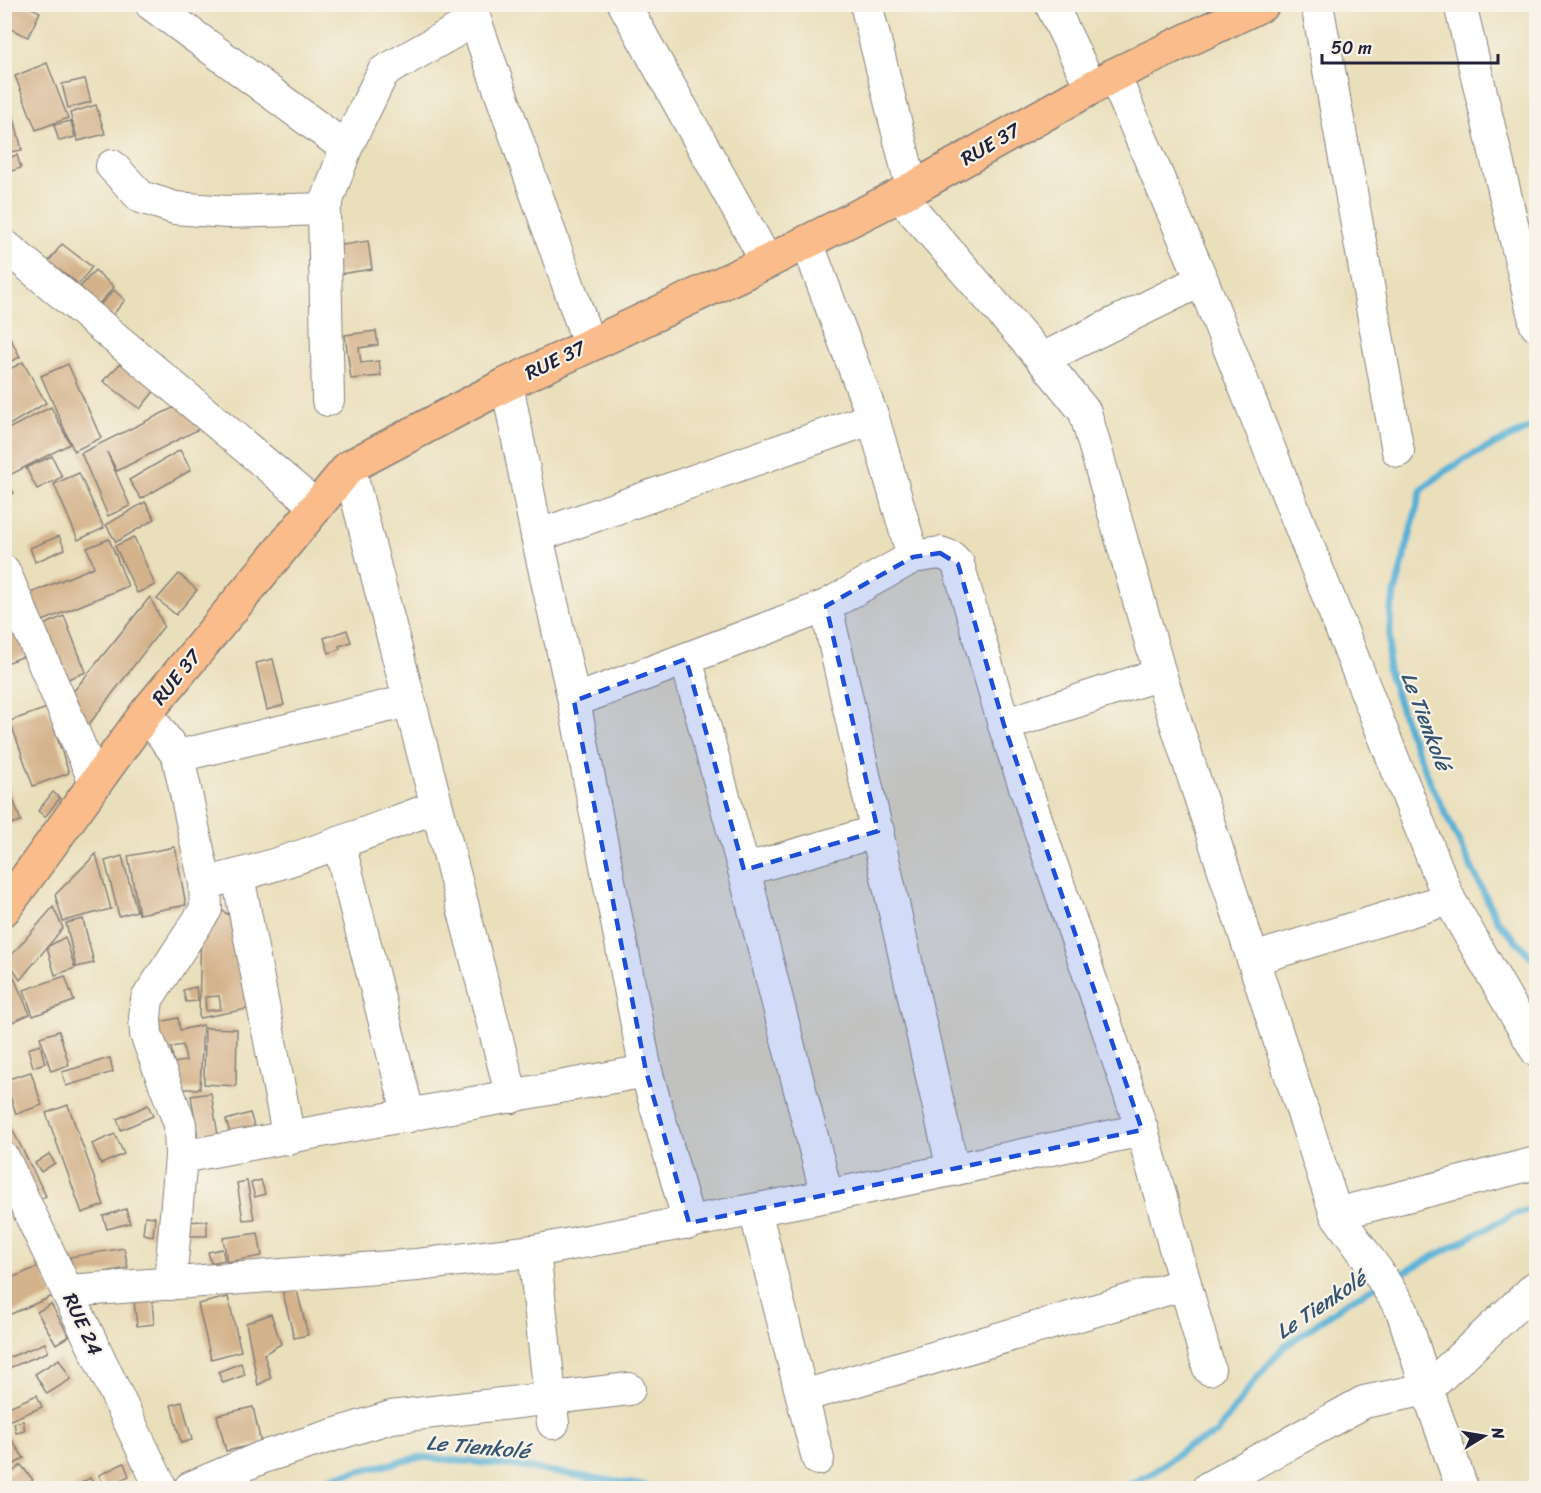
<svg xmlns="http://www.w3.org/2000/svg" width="1541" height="1493" font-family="Sriracha,sans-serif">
<rect width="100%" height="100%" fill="#f7f3e8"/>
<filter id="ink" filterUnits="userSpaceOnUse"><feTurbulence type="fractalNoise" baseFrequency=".0167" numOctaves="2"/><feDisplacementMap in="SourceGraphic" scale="12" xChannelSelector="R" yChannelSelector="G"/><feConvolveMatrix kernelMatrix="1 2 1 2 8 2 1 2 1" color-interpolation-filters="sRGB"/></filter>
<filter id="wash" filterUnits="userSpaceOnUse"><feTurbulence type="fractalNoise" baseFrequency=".008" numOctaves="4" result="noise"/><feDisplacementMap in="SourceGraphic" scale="24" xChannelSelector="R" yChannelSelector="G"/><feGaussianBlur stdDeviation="1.35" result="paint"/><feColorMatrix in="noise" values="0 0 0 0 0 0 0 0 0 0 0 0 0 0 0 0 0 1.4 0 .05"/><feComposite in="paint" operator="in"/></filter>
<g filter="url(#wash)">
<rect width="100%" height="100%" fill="#eadfbb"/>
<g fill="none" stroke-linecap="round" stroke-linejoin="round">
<g stroke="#57b0d5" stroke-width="7">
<path d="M1536,425C1498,444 1452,460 1421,491L1391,609L1388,670L1408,730L1432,786L1497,920L1536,962"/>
<polyline points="1391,1279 1512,1215 1536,1207"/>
<polyline points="299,1488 338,1476 421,1457 515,1466 657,1488"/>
<polyline points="1123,1488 1151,1474 1187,1447 1216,1434 1260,1374 1284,1347 1350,1300 1379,1285"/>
</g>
</g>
<g id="blocks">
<g fill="#d4b28b" fill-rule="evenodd">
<polygon points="4,4 23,4 40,12 28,37 4,26"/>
<polygon points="47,63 68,118 36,130 15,76"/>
<polygon points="85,79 91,102 68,108 62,84"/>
<polygon points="8,94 22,150 4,153 4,95"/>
<polygon points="96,105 105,134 78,141 70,113"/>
<polygon points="71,121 75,137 59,141 54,125"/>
<polygon points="17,155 21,168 5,173 4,159"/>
<polygon points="368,241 372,269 334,275 329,247"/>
<polygon points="62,244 92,267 79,284 48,262"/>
<polygon points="95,270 114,287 99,304 80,287"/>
<polygon points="114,290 125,300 111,317 99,306"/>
<polygon points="4,326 20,357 4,365"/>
<polygon points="376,331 378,345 359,348 361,363 379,361 381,376 351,379 345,335"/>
<polygon points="131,353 163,380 140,409 103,381"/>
<polygon points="23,362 46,403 6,427 4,424 4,372"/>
<polygon points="68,364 101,438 74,451 41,376"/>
<polygon points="185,402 199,429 117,471 107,452 130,506 108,516 81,453"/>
<polygon points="51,407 70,444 4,478 4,431"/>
<polygon points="180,450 191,470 141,499 129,480"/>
<polygon points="52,456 62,477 37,489 26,468"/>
<polygon points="79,473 104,528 78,540 54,484"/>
<polygon points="6,480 14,493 4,498 4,481"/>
<polygon points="145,502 155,519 116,542 106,525"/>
<polygon points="59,536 65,549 35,562 30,548"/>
<polygon points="134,537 155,585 137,593 115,546"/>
<polygon points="109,539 128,586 38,623 26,595 94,567 87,548"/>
<polygon points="179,574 197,590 176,615 157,599"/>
<polygon points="150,597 164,626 87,727 73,692"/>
<polygon points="4,598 27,655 4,664"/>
<polygon points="64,616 86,672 63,681 41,626"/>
<polygon points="347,630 351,642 339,646 340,649 329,653 324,638"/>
<polygon points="273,659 284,705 267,710 256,663"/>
<polygon points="47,708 69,773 33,786 10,721"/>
<polygon points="5,777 21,821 4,826 4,778"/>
<polygon points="53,792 60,798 45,817 38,811"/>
<polygon points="175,847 186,905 139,914 128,856"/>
<polygon points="96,854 111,909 63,921 55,895"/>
<polygon points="122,856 137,911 119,916 105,861"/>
<polygon points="53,907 63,928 20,980 8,959"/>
<path d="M216,907L234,918L253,1008L199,1018L201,921ZM219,996L221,1009L206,1011L205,997Z"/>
<polygon points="83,919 94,963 76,967 66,923"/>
<polygon points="65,937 75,968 55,975 47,947"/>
<polygon points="6,960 30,1014 8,1024 4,1015 4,962"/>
<polygon points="65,976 74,1001 33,1016 24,990"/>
<polygon points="196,987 198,1001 186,1002 183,990"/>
<path d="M178,1018L180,1030L203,1025L200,1089H174L146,1025ZM183,1045L186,1061L174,1063L171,1047Z"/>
<polygon points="205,1028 237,1029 236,1086 204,1084"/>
<polygon points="59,1031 69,1065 51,1071 40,1037"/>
<polygon points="40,1045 45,1063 33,1067 28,1049"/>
<polygon points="110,1058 113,1072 66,1086 62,1072"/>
<polygon points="31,1072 42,1105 16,1114 5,1080"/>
<polygon points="211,1093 219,1141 199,1144 191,1096"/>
<polygon points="68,1105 104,1205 82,1213 46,1113"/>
<polygon points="148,1105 153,1116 121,1130 117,1119"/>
<polygon points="250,1113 255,1129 231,1136 226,1120"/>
<polygon points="7,1119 46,1196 36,1202 4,1140 4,1120"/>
<polygon points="115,1134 124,1154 101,1164 92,1144"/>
<polygon points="49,1154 55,1163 41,1172 35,1163"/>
<polygon points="261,1180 265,1194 255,1197 251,1183"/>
<polygon points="247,1181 254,1219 243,1220 237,1183"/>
<polygon points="126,1209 130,1223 107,1229 103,1216"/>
<polygon points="145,1216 155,1217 153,1236 143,1234"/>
<polygon points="207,1221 207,1236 183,1236 182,1222"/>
<polygon points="258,1233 262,1256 227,1262 223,1238"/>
<polygon points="124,1248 128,1268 74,1277 70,1257"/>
<polygon points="222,1249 225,1260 211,1263 208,1252"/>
<polygon points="40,1266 53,1296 4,1317 4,1281"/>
<polygon points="296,1286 308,1335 294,1338 282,1289"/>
<polygon points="228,1297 241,1351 211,1359 198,1304"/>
<polygon points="152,1300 154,1324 137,1326 134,1302"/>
<polygon points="51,1304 69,1336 56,1344 37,1312"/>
<polygon points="271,1314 281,1344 264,1354 271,1378 258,1385 246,1323"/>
<polygon points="45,1343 48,1352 9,1368 5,1359"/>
<polygon points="59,1359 71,1379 47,1394 35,1374"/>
<polygon points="241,1363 245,1375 223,1383 218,1372"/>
<polygon points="37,1395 42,1407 8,1421 4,1409"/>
<polygon points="182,1402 192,1440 181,1443 171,1405"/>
<polygon points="253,1407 261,1443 226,1451 217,1415"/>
<polygon points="23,1421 25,1431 16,1433 14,1423"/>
<polygon points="4,1429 24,1458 4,1471"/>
<polygon points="124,1463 129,1476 105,1487 99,1475"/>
<polygon points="21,1465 33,1480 23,1488 8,1488 4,1484 4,1479"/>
<polygon points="90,1478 96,1488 72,1488"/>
</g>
</g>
</g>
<g filter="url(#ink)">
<use href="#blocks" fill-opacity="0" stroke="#86807b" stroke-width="1.5"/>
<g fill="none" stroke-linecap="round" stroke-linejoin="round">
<defs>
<g id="minor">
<polyline points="151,4 346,148"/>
<polyline points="468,4 475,20 589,344"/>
<polyline points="624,4 767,262"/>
<polyline points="866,4 912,189"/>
<polyline points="1051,4 1091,87"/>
<polyline points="1317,4 1398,451"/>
<polyline points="1460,4 1536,325"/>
<polyline points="1114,75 1202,280 1449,899 1536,1050"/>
<polyline points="112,166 141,197 175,208 227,212 324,209"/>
<polyline points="899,195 1042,359 1085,412 1160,674 1336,1214 1378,1272 1402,1310 1427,1389 1462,1488"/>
<polyline points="807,242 873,418 913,557"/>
<polyline points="4,245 316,506"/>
<polyline points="1042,359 1202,280"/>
<polyline points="507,384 537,536 574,701 646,1071 689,1223"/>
<polyline points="328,400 324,209 346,148 383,72 475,20"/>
<polyline points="349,467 512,1097"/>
<polyline points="537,536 873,418"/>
<polyline points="4,571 95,782"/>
<polyline points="826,606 953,1170"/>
<polyline points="686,659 744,870 827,1196"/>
<polyline points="574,701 826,606 913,557 940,553 951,557 958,564 1004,725 1142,1130 1209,1369"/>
<polyline points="146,713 178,756 409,701"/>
<polyline points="1004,725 1160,674"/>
<polyline points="178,756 205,883 206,909 147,999 145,1018 146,1034 180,1124 181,1157"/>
<polyline points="339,843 409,1116"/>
<polyline points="744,870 878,831"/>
<polyline points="238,876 289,1139"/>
<path d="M218,880C292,863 365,833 436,807"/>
<polyline points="1253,959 1449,899"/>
<polyline points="4,1159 161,1488"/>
<polyline points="755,1210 818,1459"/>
<polyline points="1336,1214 1536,1163"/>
<polyline points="534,1251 553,1423"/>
<polyline points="170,1284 181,1157 646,1071"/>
<polyline points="68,1291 417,1265 534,1251 827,1196 1142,1130"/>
<polyline points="803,1396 1185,1284"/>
<polyline points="190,1488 263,1457 391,1417 629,1389"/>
<polyline points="1208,1488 1364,1402 1427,1389 1536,1287"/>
</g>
<polyline id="major" points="4,909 146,713 349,467 507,384 767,262 912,189 1114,75 1263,4"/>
</defs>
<use href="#minor" stroke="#86807b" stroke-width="34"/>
<use href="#major" stroke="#86807b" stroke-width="36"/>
<use href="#minor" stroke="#fff" stroke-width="32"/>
<use href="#major" stroke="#f9bc8a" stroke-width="33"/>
</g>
</g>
<path fill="#1d4ed8" fill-opacity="0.2" stroke="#1d4ed8" stroke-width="4.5" stroke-dasharray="12 8" stroke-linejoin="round" d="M940,553L958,564L1004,725L1142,1130L689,1223L646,1071L574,701L686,659L744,870L878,831L826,606L913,557Z"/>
<g text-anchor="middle" stroke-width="4.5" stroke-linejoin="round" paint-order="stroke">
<g font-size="20" fill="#22223b" stroke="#f7f3e8">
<text transform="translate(990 144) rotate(-30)" y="7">RUE 37</text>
<text transform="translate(555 360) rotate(-26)" y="7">RUE 37</text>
<text transform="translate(176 677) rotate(-51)" y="7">RUE 37</text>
<text transform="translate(83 1324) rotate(65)" y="7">RUE 24</text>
</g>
<g font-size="21" font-style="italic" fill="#355471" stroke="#f7f3e8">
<text transform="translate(1426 721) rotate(69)" y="7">Le Tienkolé</text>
<text transform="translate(1321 1305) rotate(-34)" y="7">Le Tienkolé</text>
<text transform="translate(478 1447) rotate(5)" y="7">Le Tienkolé</text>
</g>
</g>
<rect width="1541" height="1493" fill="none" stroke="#f7f3e8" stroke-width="24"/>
<g transform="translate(1484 1436) rotate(79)" stroke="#f7f3e8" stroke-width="4.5" paint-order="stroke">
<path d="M0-4.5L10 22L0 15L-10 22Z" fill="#22223b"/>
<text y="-9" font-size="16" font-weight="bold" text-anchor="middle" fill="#22223b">N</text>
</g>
<path d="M1322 54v9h176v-9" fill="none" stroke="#22223b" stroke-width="3"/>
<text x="1331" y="54" font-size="18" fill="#22223b" stroke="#f7f3e8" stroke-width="4.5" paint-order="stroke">50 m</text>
</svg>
